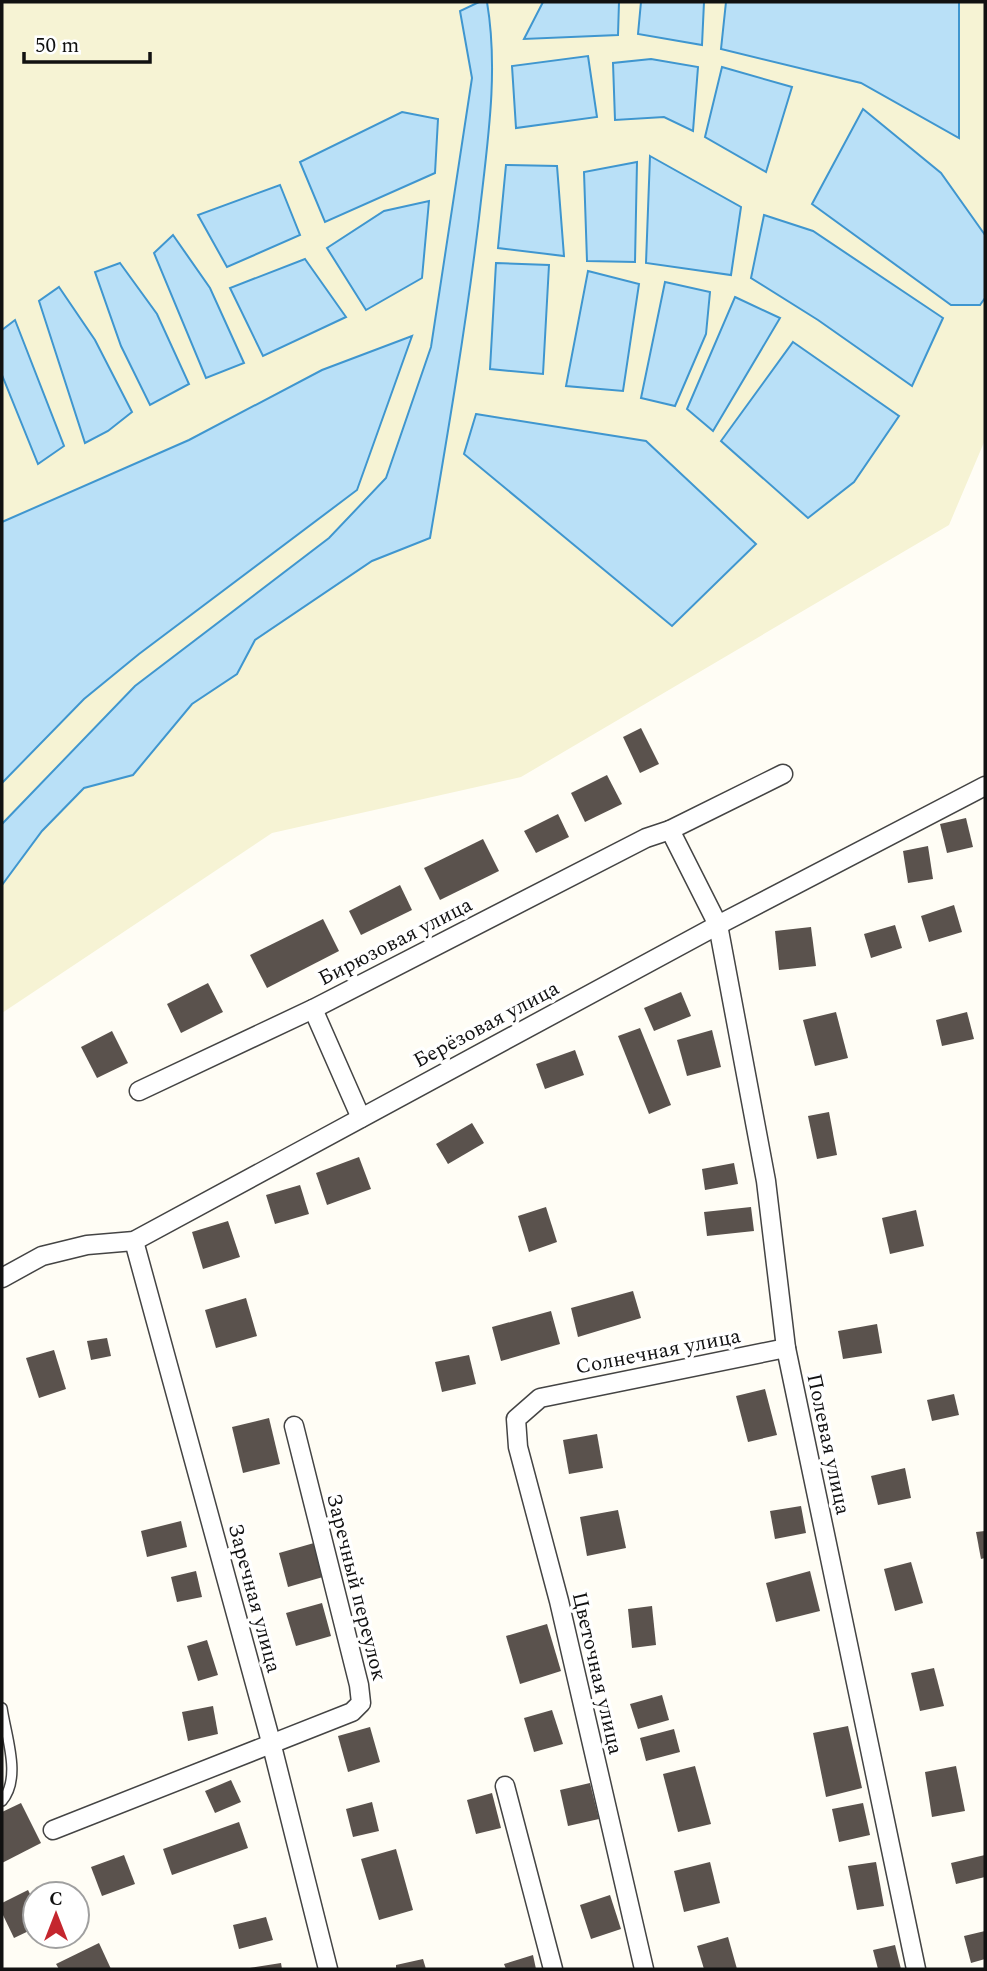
<svg xmlns="http://www.w3.org/2000/svg" width="987" height="1971" font-family="Spectral,serif">
<rect width="100%" height="100%" fill="#fffdf5"/>
<polygon fill="#f6f3d4" points="2,2 985,2 985,440 949,525 521,777 272,833 2,1013"/>
<g fill="#b9e0f7" stroke="#3f96cf" stroke-width="2">
<path d="M479,2H487C499,73 487,146 479,218C466,326 448,432 430,538L372,561L255,640L237,674L192,704L133,775L84,788L42,831L2,885V824L135,686L329,538L386,478L431,347L472,78L460,11Z"/>
<polygon points="543,2 619,2 618,35 524,39"/>
<polygon points="641,2 704,2 702,45 638,34"/>
<polygon points="726,2 959,2 959,138 861,83 721,49"/>
<polygon points="588,56 597,117 516,128 512,66"/>
<polygon points="651,59 698,67 693,131 664,117 615,120 613,63"/>
<polygon points="722,67 792,87 766,172 705,137"/>
<polygon points="863,109 941,173 985,235 985,298 980,305 951,305 812,204"/>
<polygon points="402,112 438,119 435,173 325,222 300,162"/>
<polygon points="650,156 741,207 731,275 646,263"/>
<polygon points="637,162 635,262 587,261 584,172"/>
<polygon points="506,165 557,166 564,256 498,248"/>
<polygon points="280,185 300,235 227,267 198,215"/>
<polygon points="429,201 422,278 366,310 327,248 384,211"/>
<polygon points="764,215 813,231 943,318 912,386 818,320 751,278"/>
<polygon points="173,235 210,288 244,363 206,378 154,253"/>
<polygon points="305,259 346,317 263,356 230,288"/>
<polygon points="120,263 157,314 189,384 150,405 121,346 95,272"/>
<polygon points="496,263 549,265 543,374 490,369"/>
<polygon points="588,271 639,284 623,391 566,386"/>
<polygon points="665,282 710,292 706,334 675,406 641,398"/>
<polygon points="59,287 95,340 132,412 108,431 85,443 39,301"/>
<polygon points="735,297 780,318 713,431 687,409"/>
<polygon points="15,320 64,446 38,464 2,375 2,330"/>
<polygon points="412,336 357,490 139,654 84,699 2,783 2,522 189,440 322,370"/>
<polygon points="793,342 899,416 854,482 808,518 721,441"/>
<polygon points="476,414 646,441 756,544 672,626 464,454"/>
</g>
<g fill="#5a524d">
<polygon points="641,728 659,764 640,773 623,737"/>
<polygon points="607,775 622,804 585,822 571,793"/>
<polygon points="558,814 569,837 536,853 524,831"/>
<polygon points="966,818 973,847 947,853 940,824"/>
<polygon points="483,839 499,871 440,900 424,868"/>
<polygon points="928,846 933,879 908,883 903,851"/>
<polygon points="400,885 412,910 361,935 349,911"/>
<polygon points="954,905 962,932 929,942 921,916"/>
<polygon points="323,919 339,951 267,988 250,955"/>
<polygon points="895,925 902,948 871,958 864,934"/>
<polygon points="811,927 816,966 779,970 775,931"/>
<polygon points="208,983 223,1012 181,1033 167,1004"/>
<polygon points="681,992 691,1016 654,1031 644,1008"/>
<polygon points="836,1012 848,1058 815,1066 803,1020"/>
<polygon points="967,1012 974,1039 942,1046 936,1020"/>
<polygon points="640,1028 671,1105 649,1114 618,1036"/>
<polygon points="712,1030 721,1067 687,1076 677,1040"/>
<polygon points="112,1031 128,1063 97,1078 81,1047"/>
<polygon points="575,1050 584,1075 545,1089 536,1064"/>
<polygon points="829,1112 837,1155 817,1159 808,1116"/>
<polygon points="472,1123 484,1143 448,1164 436,1144"/>
<polygon points="359,1157 371,1189 327,1205 316,1173"/>
<polygon points="734,1163 738,1184 705,1190 702,1169"/>
<polygon points="300,1185 309,1214 275,1224 266,1195"/>
<polygon points="546,1207 557,1242 529,1252 518,1216"/>
<polygon points="751,1207 754,1231 707,1236 704,1212"/>
<polygon points="916,1210 924,1246 890,1254 882,1218"/>
<polygon points="228,1221 240,1257 203,1269 192,1232"/>
<polygon points="633,1291 641,1318 578,1337 571,1308"/>
<polygon points="246,1298 257,1336 216,1348 205,1310"/>
<polygon points="551,1311 560,1344 501,1361 492,1327"/>
<polygon points="877,1324 882,1353 843,1359 838,1331"/>
<polygon points="107,1338 111,1356 91,1360 87,1341"/>
<polygon points="54,1350 66,1389 39,1398 26,1358"/>
<polygon points="469,1355 476,1384 442,1392 435,1362"/>
<polygon points="765,1389 777,1435 748,1442 736,1396"/>
<polygon points="954,1394 959,1415 932,1421 927,1400"/>
<polygon points="269,1418 280,1464 243,1473 232,1427"/>
<polygon points="597,1434 603,1468 569,1474 563,1440"/>
<polygon points="905,1468 911,1498 878,1505 871,1476"/>
<polygon points="801,1506 806,1533 775,1539 770,1511"/>
<polygon points="618,1510 626,1548 587,1556 580,1517"/>
<polygon points="181,1521 187,1547 147,1557 141,1531"/>
<polygon points="985,1531 985,1558 981,1559 976,1532"/>
<polygon points="314,1543 323,1577 288,1587 279,1553"/>
<polygon points="911,1562 923,1603 895,1611 884,1569"/>
<polygon points="196,1571 202,1597 177,1602 171,1577"/>
<polygon points="810,1571 820,1611 776,1622 766,1583"/>
<polygon points="322,1603 331,1636 296,1646 286,1613"/>
<polygon points="652,1606 656,1645 632,1648 628,1609"/>
<polygon points="547,1624 561,1671 520,1684 506,1636"/>
<polygon points="207,1640 218,1675 198,1681 187,1646"/>
<polygon points="934,1668 944,1706 920,1711 911,1673"/>
<polygon points="662,1695 669,1720 638,1729 630,1704"/>
<polygon points="213,1706 218,1734 188,1741 182,1712"/>
<polygon points="552,1710 563,1744 534,1752 524,1718"/>
<polygon points="848,1726 862,1788 826,1797 813,1733"/>
<polygon points="370,1727 380,1762 348,1772 338,1736"/>
<polygon points="674,1729 680,1752 646,1761 640,1738"/>
<polygon points="695,1766 711,1824 678,1832 663,1774"/>
<polygon points="956,1766 965,1811 932,1817 925,1772"/>
<polygon points="231,1780 241,1802 215,1813 205,1791"/>
<polygon points="590,1783 599,1819 568,1826 560,1790"/>
<polygon points="492,1793 501,1828 476,1834 467,1800"/>
<polygon points="372,1802 379,1831 353,1837 346,1809"/>
<polygon points="21,1803 41,1843 2,1863 2,1812"/>
<polygon points="863,1803 870,1835 839,1842 832,1809"/>
<polygon points="239,1822 248,1848 172,1875 163,1849"/>
<polygon points="396,1849 413,1910 379,1920 361,1859"/>
<polygon points="124,1855 135,1884 102,1896 91,1867"/>
<polygon points="985,1855 985,1877 956,1884 951,1863"/>
<polygon points="710,1862 720,1903 684,1912 674,1871"/>
<polygon points="876,1862 884,1906 857,1910 848,1866"/>
<polygon points="28,1890 35,1904 35,1928 14,1938 2,1913 2,1903"/>
<polygon points="610,1895 621,1929 591,1939 580,1905"/>
<polygon points="266,1917 273,1940 239,1949 233,1925"/>
<polygon points="985,1931 985,1959 971,1963 964,1936"/>
<polygon points="728,1937 737,1969 704,1969 697,1946"/>
<polygon points="99,1943 111,1969 59,1969 56,1964"/>
<polygon points="895,1945 901,1969 878,1969 873,1950"/>
<polygon points="533,1955 536,1969 506,1969 504,1964"/>
<polygon points="423,1959 426,1969 396,1969 396,1965"/>
<polygon points="281,1963 282,1969 250,1969 250,1968"/>
</g>
<g fill="none" stroke-linecap="round" stroke-linejoin="round">
<defs>
<path id="service" d="M2,1708C6,1736 22,1778 2,1801"/>
<g id="minor">
<polyline points="670,830 783,774"/>
<polyline points="313,1009 361,1118"/>
<polyline points="139,1091 313,1009 646,838 670,830 718,925 766,1181 786,1348 916,1969"/>
<polyline points="134,1241 271,1742 328,1969"/>
<polyline points="2,1278 42,1256 87,1245 134,1241 718,925 985,786"/>
<polyline points="505,1786 553,1969"/>
<polyline points="53,1830 352,1712 361,1703 359,1685 294,1426"/>
<polyline points="644,1969 559,1601 518,1447 516,1419 540,1398 786,1348"/>
</g>
</defs>
<use href="#service" stroke="#444" stroke-width="12"/>
<use href="#minor" stroke="#444" stroke-width="21"/>
<use href="#service" stroke="#fff" stroke-width="9"/>
<use href="#minor" stroke="#fff" stroke-width="18"/>
</g>
<g text-anchor="middle" stroke-width="7" stroke-linejoin="round" paint-order="stroke">
<g font-size="21" fill="#111" stroke="#fff">
<text transform="translate(395 941) rotate(-27)" y="7">Бирюзовая улица</text>
<text transform="translate(486 1024) rotate(-28)" y="7">Берёзовая улица</text>
<text transform="translate(658 1351) rotate(-11)" y="7">Солнечная улица</text>
<text transform="translate(829 1444) rotate(78)" y="7">Полевая улица</text>
<text transform="translate(357 1587) rotate(76)" y="7">Заречный переулок</text>
<text transform="translate(255 1598) rotate(75)" y="7">Заречная улица</text>
<text transform="translate(598 1673) rotate(77)" y="7">Цветочная улица</text>
</g>
</g>
<rect width="987" height="1971" fill="none" stroke="#111111" stroke-width="7"/>
<g transform="translate(56 1915)"><circle r="33" fill="#ffffff" stroke="#a0a0a0" stroke-width="2"/>
<path d="M0-5L12 26L0 18L-12 26Z" fill="#c4262e"/>
<text y="-10" font-size="19" font-weight="bold" text-anchor="middle" fill="#111111">С</text>
</g>
<path d="M24 52v10h126v-10" fill="none" stroke="#111111" stroke-width="3.5"/>
<text x="35" y="52" font-size="21" fill="#111111" stroke="#ffffff" stroke-width="5" paint-order="stroke">50 m</text>
</svg>
